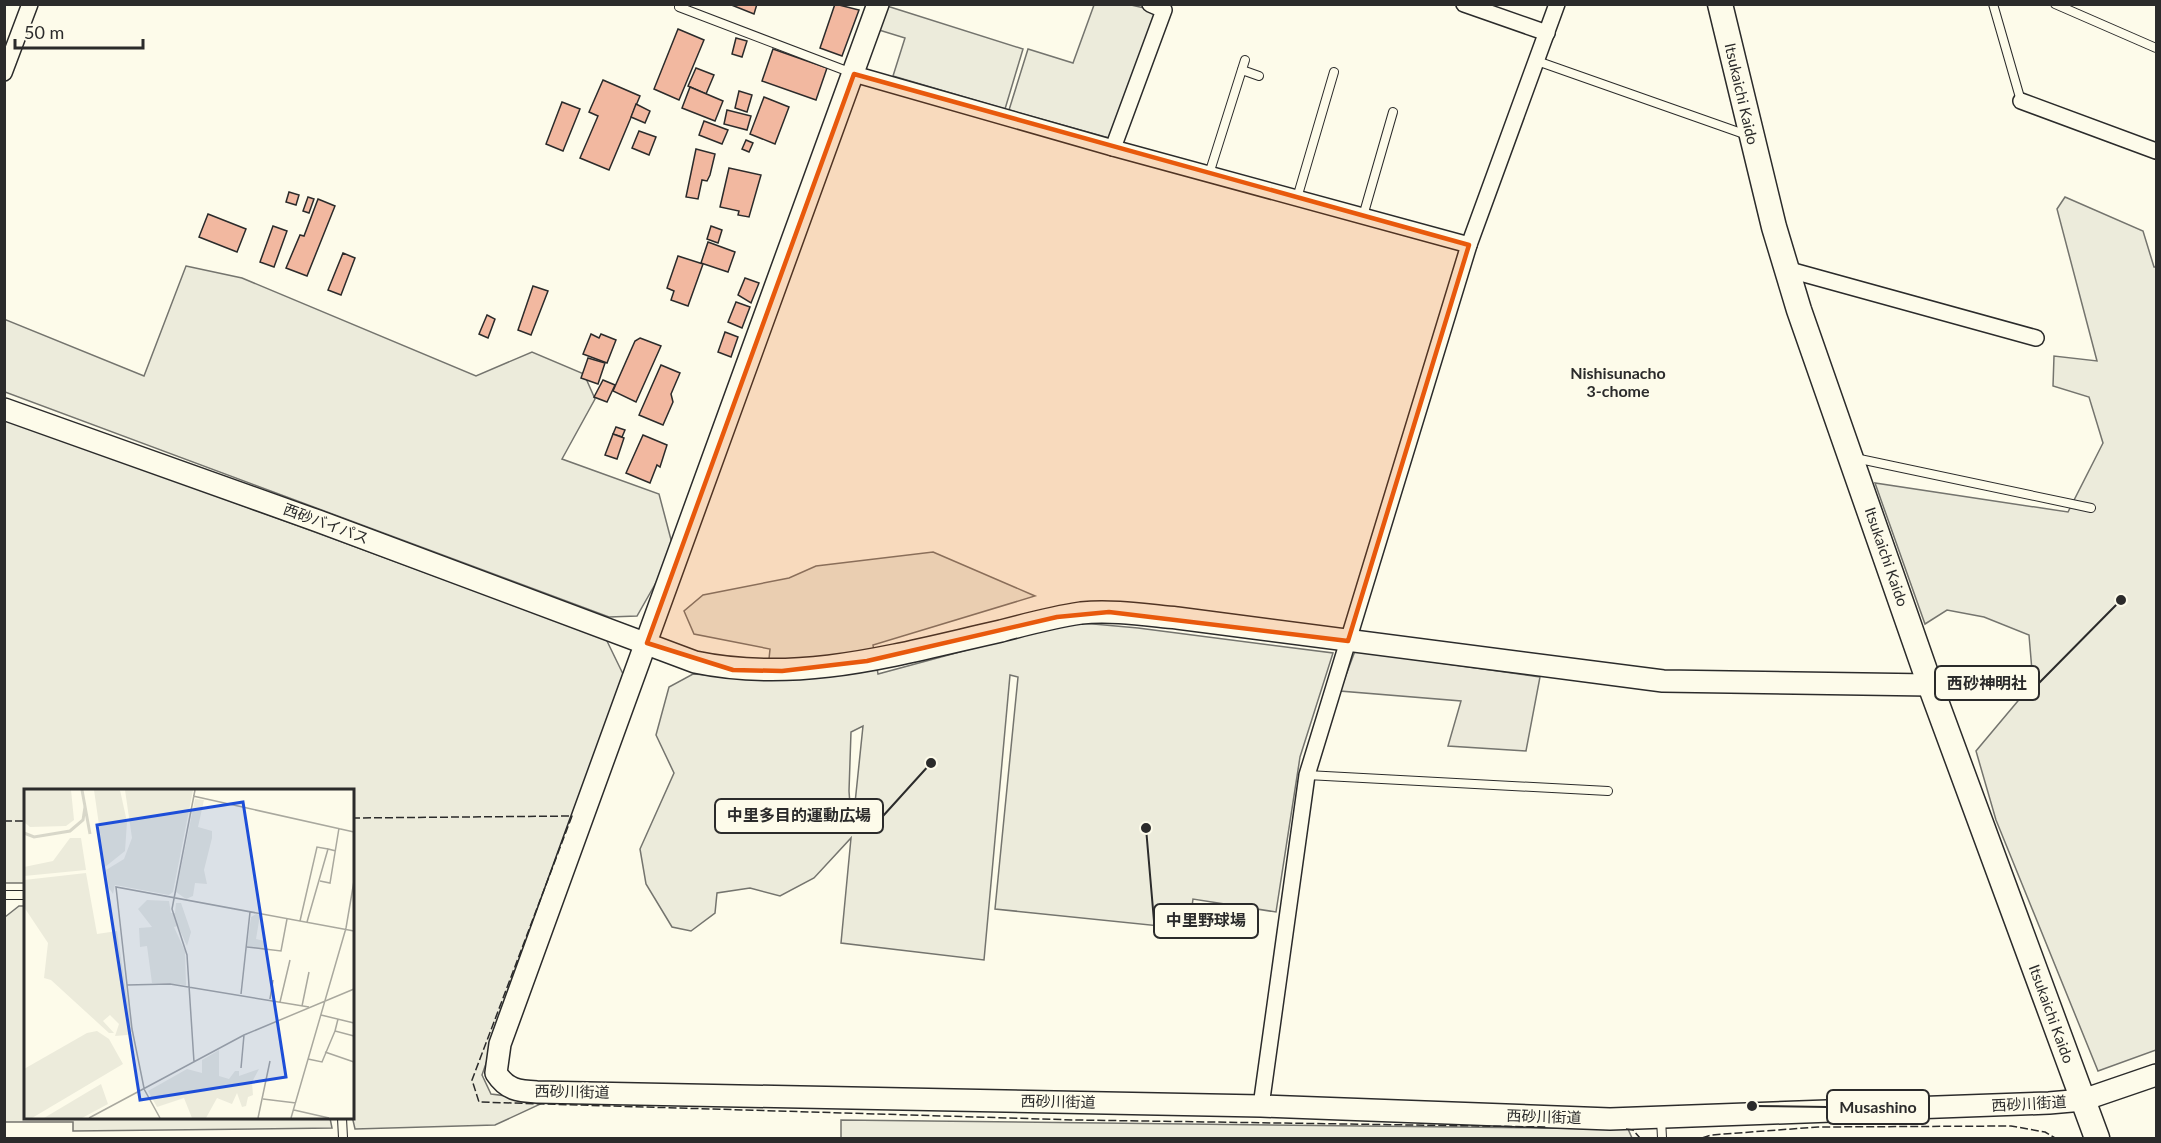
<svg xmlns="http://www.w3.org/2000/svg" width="2161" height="1143" font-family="Lato,'Noto Sans JP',sans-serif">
<rect width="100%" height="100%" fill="#fdfbea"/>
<g fill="#ecebdb" stroke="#74746e" stroke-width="1.5" fill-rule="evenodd">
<polygon points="1094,5 1131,5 1158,11 1109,138 1009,110 1028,49 1073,63"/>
<polygon points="887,6 1023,49 1005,109 893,76 905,38 879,30"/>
<polygon points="2065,197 2143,231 2154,267 2156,267 2156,1050 2098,1071 1996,820 1976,751 2033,683 2029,635 1984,617 1947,610 1925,624 1875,483 2068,512 2103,443 2089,397 2053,386 2054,356 2097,361 2057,209"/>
<polygon points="186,266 242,278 476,376 532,352 584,374 595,399 562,459 659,494 674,551 637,616 609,617 5,392 4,319 144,376"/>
<polygon points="4,418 606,639 623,674 482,1075 491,1094 547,1101 495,1125 355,1129 352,1116 352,790 26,790 25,883 5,883"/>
<path d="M933,552L1035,596L873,645L878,674L1071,622L1138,628L1333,653L1300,757L1276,912L1193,899L1189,929L995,909L1018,677L1010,675L984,960L841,943L851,838L814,878L780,896L750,888L717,893L715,913L691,931L672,927L646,884L640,849L674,773L656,735L669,687L693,674L767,679L770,649L694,634L684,611L703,595L789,578L816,566ZM863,726L852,832L849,791L851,732Z"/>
<polygon points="19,906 26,906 26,1118 330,1118 332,1128 73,1131 73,1122 5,1122 5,917"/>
<polygon points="841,1120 1628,1129 1632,1138 841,1138"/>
</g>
<polygon fill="#eceadb" stroke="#74746e" stroke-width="1.5" points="1355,651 1540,677 1526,751 1448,746 1461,701 1340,691"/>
<g fill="#f2b8a0" stroke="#2b2b2b" stroke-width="1.5">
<polygon points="729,4 757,4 754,14"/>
<polygon points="835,4 859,10 842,56 820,48"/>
<polygon points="678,29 704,40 679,100 654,89"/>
<polygon points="736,38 747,41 742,57 732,54"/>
<polygon points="773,49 827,68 816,100 762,81"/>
<polygon points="696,68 714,75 706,94 688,86"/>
<polygon points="603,80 640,96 609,170 580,158 598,116 589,112"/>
<polygon points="690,87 723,101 715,121 682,108"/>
<polygon points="739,91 752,95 747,112 735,108"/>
<polygon points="764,97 789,107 775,144 750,134"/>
<polygon points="562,102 580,109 563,151 546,144"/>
<polygon points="636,104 650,111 645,123 631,117"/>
<polygon points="727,110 751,116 747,130 724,124"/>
<polygon points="704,121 728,130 722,144 699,135"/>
<polygon points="639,131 656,137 649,155 632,148"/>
<polygon points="746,140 753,143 749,152 742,149"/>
<polygon points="696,149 715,154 710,175 707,181 702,180 698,199 686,197"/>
<polygon points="729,168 761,175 749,217 738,215 739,211 720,207"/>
<polygon points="289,192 299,195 296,205 286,202"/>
<polygon points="308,197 314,199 309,213 303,211"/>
<polygon points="318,199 335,206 307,276 286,268 300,235 304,236"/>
<polygon points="208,214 246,229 237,252 199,237"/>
<polygon points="273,226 287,231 274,267 260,262"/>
<polygon points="711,226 722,230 718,243 707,239"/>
<polygon points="708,242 735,252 728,272 701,263"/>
<polygon points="343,253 355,258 341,295 328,290"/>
<polygon points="678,256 703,264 688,306 671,300 674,291 667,288"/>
<polygon points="745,278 759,283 751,303 738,295"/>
<polygon points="533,286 548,291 531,335 518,330"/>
<polygon points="736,302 750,307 742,328 728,322"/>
<polygon points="487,315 495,319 488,338 479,334"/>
<polygon points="725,332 738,337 731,357 718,352"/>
<polygon points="591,334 599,338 601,334 616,340 607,363 583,354"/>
<polygon points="640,338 661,346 636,402 613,391 635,341"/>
<polygon points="588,358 605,363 598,384 581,378"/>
<polygon points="661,365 680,373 671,394 673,402 663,425 639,415"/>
<polygon points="603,380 615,385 607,402 594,397"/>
<polygon points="616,427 625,430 622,437 613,434"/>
<polygon points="613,434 624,438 617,459 605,455"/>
<polygon points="643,435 667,445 660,467 657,465 650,483 626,473"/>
</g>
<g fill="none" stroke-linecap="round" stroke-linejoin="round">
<defs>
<g id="lane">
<polyline points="1993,4 2021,101"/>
<polyline points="2055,4 2156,48"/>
<polyline points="679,7 852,73"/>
<polyline points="1537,61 1747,135"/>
<polyline points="1242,70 1259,76"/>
<polyline points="1209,174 1245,60"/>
<polyline points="1297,198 1334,72"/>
<polyline points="1363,216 1393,112"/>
<polyline points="1855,458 2091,508"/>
<polyline points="1307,775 1608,791"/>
<polyline points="4,895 26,895"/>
<polyline points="342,1118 343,1138"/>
<polyline points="1661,1119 1662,1138"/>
</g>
<g id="street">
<polyline points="1464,4 1547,33"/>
<polyline points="4,73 30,4"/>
<polyline points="854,74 1113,148 1469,245"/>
<polyline points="2021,101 2156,151"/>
<polyline points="1113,148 1164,10 1150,4"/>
<polyline points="1786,269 2036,338"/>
<polyline points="1261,1106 1307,775 1469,245 1557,4"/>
</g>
<g id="secondary">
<path d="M878,4L500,1044L496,1073C507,1090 518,1091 537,1092L1261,1106L1610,1119L2049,1103L2083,1100L2156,1075"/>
<path d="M4,409L318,521L695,662C800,684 898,654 1001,631C1027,624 1054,617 1081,613C1113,610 1145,615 1177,618L1663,681L1930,685"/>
</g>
<polyline id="primary" points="1720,4 1774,227 1799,310 1930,685 2097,1138"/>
</defs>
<use href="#lane" stroke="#2b2b2b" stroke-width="10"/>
<use href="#street" stroke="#2b2b2b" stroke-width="18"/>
<use href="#secondary" stroke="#2b2b2b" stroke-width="24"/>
<use href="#primary" stroke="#2b2b2b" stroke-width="27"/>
<use href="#lane" stroke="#fdfbea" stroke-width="8"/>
<use href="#street" stroke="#fdfbea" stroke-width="15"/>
<use href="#secondary" stroke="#fdfbea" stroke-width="21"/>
<use href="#primary" stroke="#fdfbea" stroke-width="24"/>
<g stroke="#2b2b2b" stroke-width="1.5" stroke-dasharray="8 3" stroke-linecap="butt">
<polyline points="352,818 572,816 472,1080 479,1102 1076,1120 1548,1127"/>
<polyline points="4,821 26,821"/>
<polyline points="1626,1129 1633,1130 1640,1138"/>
<polyline points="1702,1138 1711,1135 1818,1127 2011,1126 2045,1132 2055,1138"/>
</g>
</g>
<path fill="#e8590c" fill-opacity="0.2" stroke="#e8590c" stroke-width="4.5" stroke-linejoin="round" d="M854,74L1469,245L1348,641L1109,612L1057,617L867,661L782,671L733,670L647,643Z"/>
<g text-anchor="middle" stroke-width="4.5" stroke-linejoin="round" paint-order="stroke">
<g font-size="15" fill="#2b2b2b" stroke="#fdfbea">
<text transform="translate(1741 94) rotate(77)" y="5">Itsukaichi Kaido</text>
<text transform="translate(326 524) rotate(20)" y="5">西砂バイパス</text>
<text transform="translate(1886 557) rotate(71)" y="5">Itsukaichi Kaido</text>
<text transform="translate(2051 1014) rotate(70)" y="5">Itsukaichi Kaido</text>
<text transform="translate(572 1092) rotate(1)" y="5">西砂川街道</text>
<text transform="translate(1058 1102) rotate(1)" y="5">西砂川街道</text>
<text transform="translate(2029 1104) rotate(-3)" y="5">西砂川街道</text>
<text transform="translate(1544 1117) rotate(2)" y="5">西砂川街道</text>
</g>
<g font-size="16" font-weight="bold" fill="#2b2b2b" stroke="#fdfbea">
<text x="1618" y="379">Nishisunacho<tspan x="1618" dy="18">3-chome</tspan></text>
</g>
</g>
<g transform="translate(24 789)">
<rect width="330" height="330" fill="#fdfbea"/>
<path d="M0,1H47L50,31L42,37L6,38L0,33ZM70,1H96L103,33L101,62L81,78ZM101,1H169L149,103L145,106L91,96L89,105L85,99L82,81L100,70L108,49ZM171,10L180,11L174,38L188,42V49L180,81L183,95L171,94L169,107L162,110L152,103ZM46,49H57L62,81L0,87V78L29,72ZM62,84L73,145L93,142L108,243L103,246L91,247L95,235L86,226L79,232L90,244H85L27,191L20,189L24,154L0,118V91ZM123,111L145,112L147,124H151L152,114H157L167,143L163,157L154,137L150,138L161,162L162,196L128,194L123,157L116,158L115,139L128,138L114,120ZM232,125L236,126L232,150L241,152V161L223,157L227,128ZM73,242L85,250L99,275L8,329H0V280L63,244ZM195,261V287L205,290L211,282H215V287L235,280L228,293L229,306L224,308L222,317L218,318L213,304L208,315L193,309L182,329H168L160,309L133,318L124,302L163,280L178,284V271ZM77,295L84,315L58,329H20Z" fill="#ecebdb"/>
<path fill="none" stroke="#d8d7c9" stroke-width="3" d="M58,1L66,45M0,44L10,48L46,42L59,31L61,18"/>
<path fill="none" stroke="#a9a89e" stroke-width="1.5" d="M169,7L330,43M296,92L306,94L315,39M276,132L293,58L304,60M283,133L304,60L312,62M223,158L257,162L263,130M103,196L146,195L285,218M217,205L226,123M246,210L249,191M256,213L266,171M278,217L285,183M297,226L330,234M314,230L311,242L330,247M301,263L330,273M284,270L298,273L311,242M170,273L163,166L148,120L171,1M217,279L220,246M120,299L108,240L92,98L330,142M120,300L136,329M239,310L272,314M270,321L305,329M65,329L220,246L330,200M234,329L246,272M267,329L322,139L330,92"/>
<path fill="#1d4ed8" fill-opacity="0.15" stroke="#1d4ed8" stroke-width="3" d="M219,13L262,288L116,311L73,36Z"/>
<rect width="330" height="330" fill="none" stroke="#2b2b2b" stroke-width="3"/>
</g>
<path fill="none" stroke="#2b2b2b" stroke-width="2" d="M2121 600L2039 683M931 763L883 816M1146 828L1154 921M1752 1106L1827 1107"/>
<g fill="#2b2b2b" stroke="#fdfbea" stroke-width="2">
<circle cx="2121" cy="600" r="6"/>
<circle cx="931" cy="763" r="6"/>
<circle cx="1146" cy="828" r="6"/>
<circle cx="1752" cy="1106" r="6"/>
</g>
<g fill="#fdfbea" stroke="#2b2b2b" stroke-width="2">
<rect x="1935" y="666" width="104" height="34" rx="6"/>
<rect x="715" y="799" width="168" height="34" rx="6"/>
<rect x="1154" y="904" width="104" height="34" rx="6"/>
<rect x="1827" y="1090" width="102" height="34" rx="6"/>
</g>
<g font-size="16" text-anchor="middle" font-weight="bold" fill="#2b2b2b">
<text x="1987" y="689">西砂神明社</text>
<text x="799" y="821">中里多目的運動広場</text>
<text x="1206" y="926">中里野球場</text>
<text x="1878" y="1113">Musashino</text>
</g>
<rect width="2161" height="1143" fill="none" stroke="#2b2b2b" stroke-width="12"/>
<path d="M15 39v9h128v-9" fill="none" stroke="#2b2b2b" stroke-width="3"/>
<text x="24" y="39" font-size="18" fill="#2b2b2b" stroke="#fdfbea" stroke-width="4.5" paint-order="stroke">50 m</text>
</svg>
